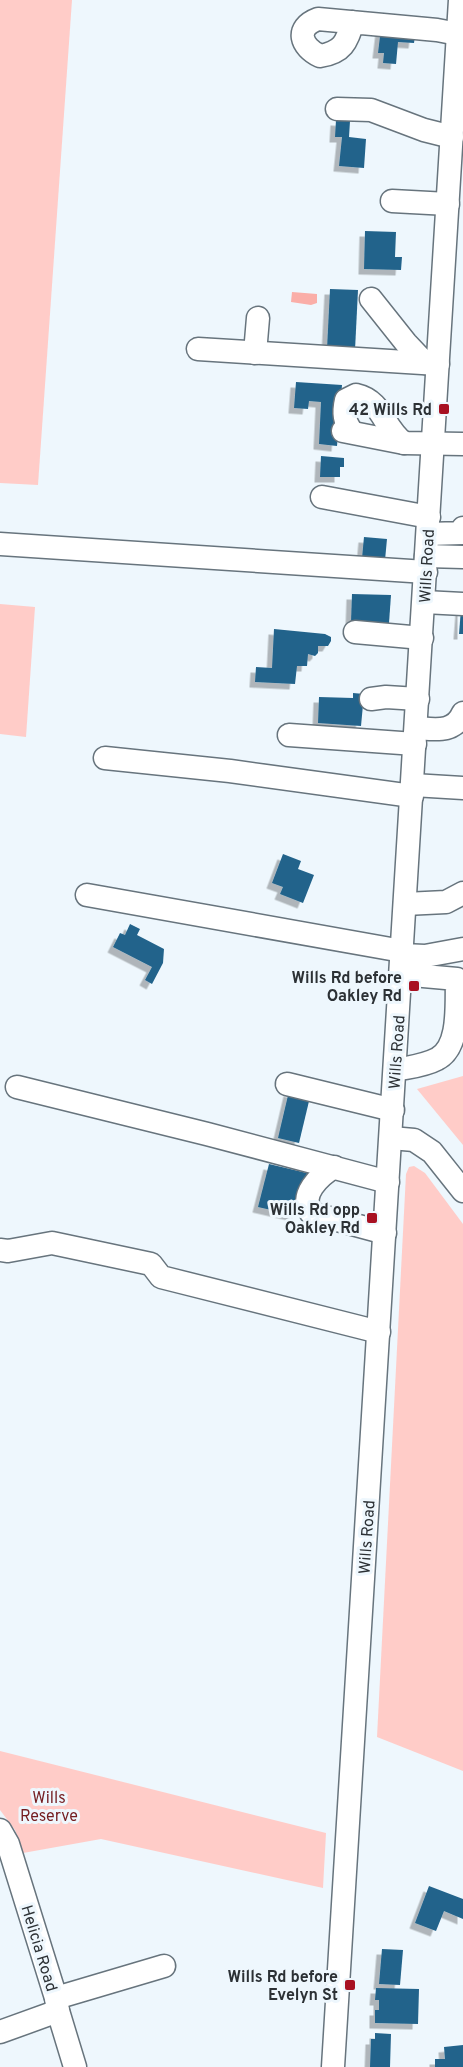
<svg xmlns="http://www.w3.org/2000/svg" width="463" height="2067" font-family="Overpass,sans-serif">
<defs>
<filter id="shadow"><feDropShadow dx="-5.5" dy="5.5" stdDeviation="0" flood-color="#0004"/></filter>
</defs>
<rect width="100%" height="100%" fill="#eef7fd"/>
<g fill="#ffccc8">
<polygon points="0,0 72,0 38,485 0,483"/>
<polygon points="0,604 35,607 26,737 0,734"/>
<polygon points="463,1076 463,1145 417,1089"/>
<polygon points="414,1166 425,1173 463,1224 463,1771 377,1737 406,1174 409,1167"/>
<polygon points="0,1751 326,1833 323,1888 101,1839 23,1853 15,1830 0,1810"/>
</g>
<polygon fill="#faaea8" points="292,292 317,294 317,303 311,305 291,302"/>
<g fill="#22638b" filter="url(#shadow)">
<polygon points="381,28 416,29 414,43 398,42 396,64 383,63 384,53 378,53"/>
<polygon points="336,120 350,121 349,137 366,139 364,168 339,166 342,137 335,137"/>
<polygon points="365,231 396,232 395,257 402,257 401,270 364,269"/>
<polygon points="330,289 358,290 355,350 327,349"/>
<polygon points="296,382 342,385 337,446 319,444 321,402 309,401 308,409 294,408"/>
<polygon points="321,456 344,458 344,467 340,467 340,477 320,477"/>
<polygon points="364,537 387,539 385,560 362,558"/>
<polygon points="352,594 391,595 389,623 351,622"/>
<polygon points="461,609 463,609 463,634 459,634"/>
<polygon points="274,629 325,634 331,637 331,641 328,646 318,646 318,653 315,656 308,654 307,666 297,666 295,684 255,682 256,667 272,668"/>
<polygon points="353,693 364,694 361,726 318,723 319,697 353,698"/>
<polygon points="283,854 301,861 298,869 314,875 303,903 280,894 283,887 272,883"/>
<polygon points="130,924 140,929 137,935 164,949 163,963 152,984 145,980 152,967 113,947 120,933 125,935"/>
<polygon points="289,1091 310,1097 299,1143 278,1138"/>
<polygon points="269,1164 307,1173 297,1216 258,1207"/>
<polygon points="429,1886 463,1899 463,1919 444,1911 436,1931 415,1923"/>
<polygon points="382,1949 403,1950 400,1985 379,1984"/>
<polygon points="376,1988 419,1989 418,2024 375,2023 375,2010 379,2010 379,2000 375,2000"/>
<polygon points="375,2033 391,2034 390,2067 370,2067 371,2039 375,2039"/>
<polygon points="463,2045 463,2067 435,2067 435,2059 445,2059 444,2047"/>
</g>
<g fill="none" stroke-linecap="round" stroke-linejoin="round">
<defs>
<g id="minor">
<path d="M353,22C346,43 343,52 320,56C301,47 294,28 318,19L437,30L463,35"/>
<polyline points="337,109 371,110 424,130 452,137"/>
<polyline points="392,201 448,204"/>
<polyline points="371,299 406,343 425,363"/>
<polyline points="198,349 438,364"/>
<polyline points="255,353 258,318"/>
<polyline points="343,431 404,443 463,444"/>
<path d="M352,432C344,421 343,413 346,400L356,395C383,401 383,428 404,443"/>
<polyline points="322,497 429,517"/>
<polyline points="428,534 463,533 463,528"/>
<polyline points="0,544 426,572"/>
<polyline points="426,556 463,557"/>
<polyline points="424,602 463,604"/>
<polyline points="355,632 422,638"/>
<polyline points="371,699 386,697 418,699"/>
<path d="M416,728C434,729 454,734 463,713"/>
<polyline points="289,735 415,744"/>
<polyline points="105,758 230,771 412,796"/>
<polyline points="413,785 463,788"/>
<polyline points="87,895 402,951"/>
<polyline points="405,904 446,902 463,893"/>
<polyline points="402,955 425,956 463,949"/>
<path d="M395,1070C409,1067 424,1066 437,1059C461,1047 456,1002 457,979L401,974"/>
<polyline points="287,1084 393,1110"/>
<polyline points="17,1087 207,1134 388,1182"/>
<polyline points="391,1138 414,1140 432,1152 463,1191"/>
<path d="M334,1167C319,1176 299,1195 311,1213L385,1233"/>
<polyline points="0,1250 8,1251 52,1243 151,1264 161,1277 379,1332"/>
<polyline points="0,1830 8,1844 56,1998 58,2011 75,2067"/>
<polyline points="56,1998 164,1966"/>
<polyline points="0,2032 58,2011"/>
<polyline points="333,2067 460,0"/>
</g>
</defs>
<use href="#minor" stroke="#67747d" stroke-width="25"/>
<use href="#minor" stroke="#fff" stroke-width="22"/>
</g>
<g fill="#a81122" stroke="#eef7fd" stroke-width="2">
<rect x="438" y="403" width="12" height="12" rx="3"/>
<rect x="408" y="980" width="12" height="12" rx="3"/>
<rect x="366" y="1212" width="12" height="12" rx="3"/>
<rect x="344" y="1979" width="12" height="12" rx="3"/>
</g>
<g text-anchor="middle" stroke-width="6" stroke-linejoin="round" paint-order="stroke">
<g font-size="16" font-weight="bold" fill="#2c3135" stroke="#eef7fd" text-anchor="end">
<text x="432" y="415">42 Wills Rd</text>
<text x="402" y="983">Wills Rd before<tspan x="402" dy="18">Oakley Rd</tspan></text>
<text x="360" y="1215">Wills Rd opp<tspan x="360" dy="18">Oakley Rd</tspan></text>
<text x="338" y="1982">Wills Rd before<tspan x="338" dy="18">Evelyn St</tspan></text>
</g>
<g font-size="16" fill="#2c3135" stroke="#eef7fd">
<text transform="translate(426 566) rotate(-87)" y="6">Wills Road</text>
<text transform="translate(396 1052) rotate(-86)" y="6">Wills Road</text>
<text transform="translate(366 1537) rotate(-86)" y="6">Wills Road</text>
<text transform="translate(40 1948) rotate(73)" y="6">Helicia Road</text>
</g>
<g font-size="16" fill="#741d20" stroke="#eef7fd">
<text x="49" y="1803">Wills<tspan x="49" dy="18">Reserve</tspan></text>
</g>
</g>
</svg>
